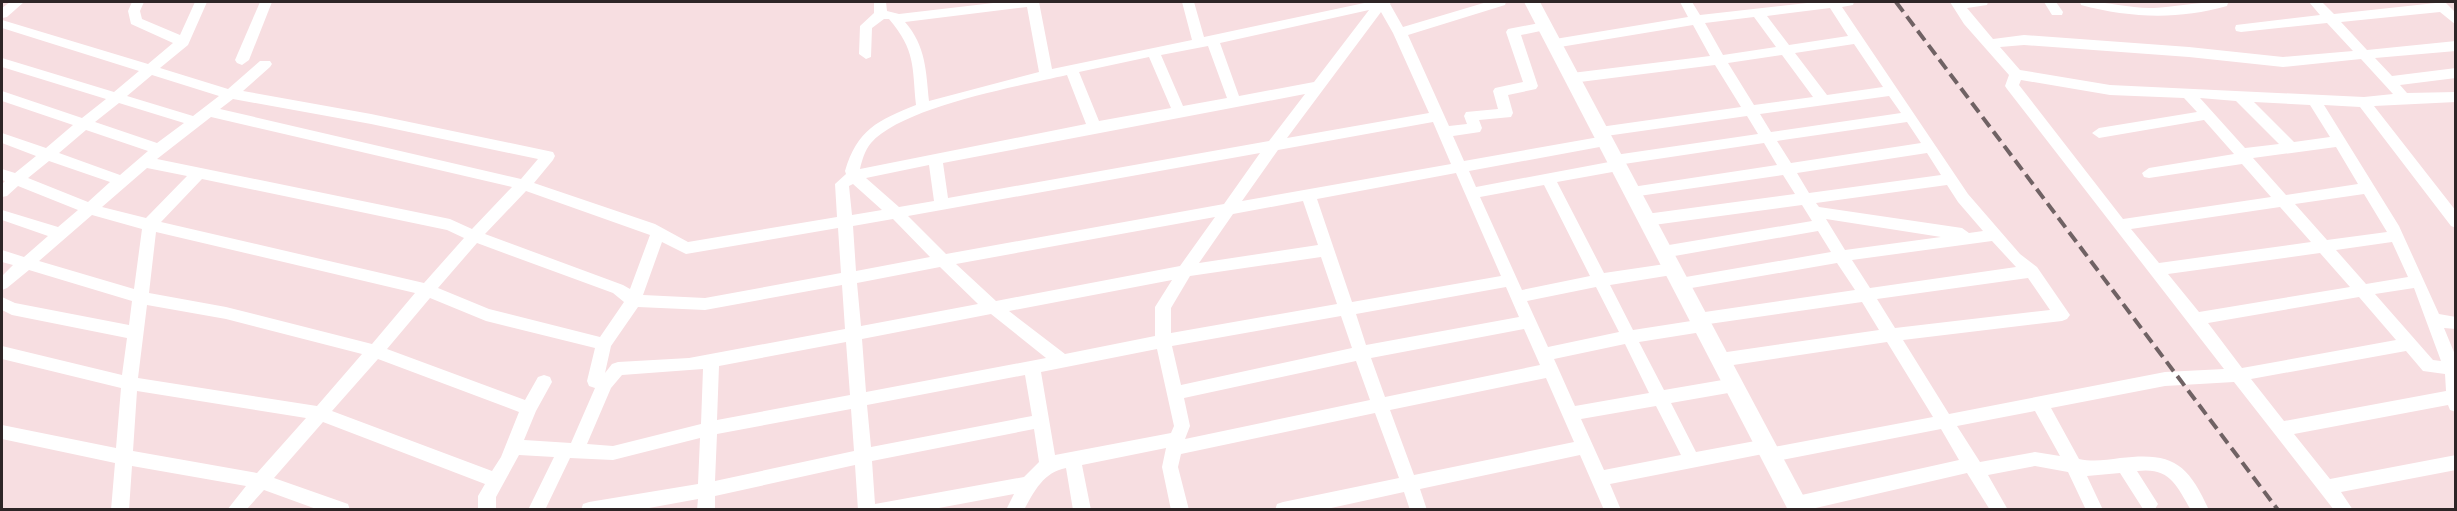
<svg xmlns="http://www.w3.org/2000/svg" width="2457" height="511" font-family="'Work Sans',sans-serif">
<rect width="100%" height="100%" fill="#f7dee1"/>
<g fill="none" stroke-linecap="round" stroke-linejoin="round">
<g fill="#fff" fill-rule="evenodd">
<polygon points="10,2 24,2 7,17 2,18 2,8"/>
<path d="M132,2H144L140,11L142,19L180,35L195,2H207L188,45L160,68L228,89L260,61H270L272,64L270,67L243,91L371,114L553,152L555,156L553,160L534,183L655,224L688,242L837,217L835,184L846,174L845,171C857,130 878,120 916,105C912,66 916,51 889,19H884L872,28L871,57L866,59L859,54L860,26L874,13V2H886L887,11L899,14L1002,2H1039L1052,69L1192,40L1182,2H1194L1204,37L1369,2H1391L1390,4L1403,27L1487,2H1506L1505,5L1408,35L1449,126L1467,124L1464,116L1466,112L1498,109L1493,91L1495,88L1523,82L1506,32L1508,29L1545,22L1551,26L1550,29L1521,35L1538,86L1536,89L1508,95L1513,113L1511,117L1479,120L1482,128L1480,132L1453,136L1464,161L1599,137L1593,132L1600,127L1741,107L1715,65L1572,83L1565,78L1572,73L1710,56L1693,25L1554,48L1547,43L1549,40L1688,17L1680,2H1692L1700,15L1816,2H1854L1853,5L1842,7L1968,194L2020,254L2037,267L2070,315L2067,319L2062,321L1903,340L1949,414L2165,372L2224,369L2007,89L2005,86L2009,75L1964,24L1950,2H1988L1987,5L1967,8L1993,39L2024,35L2189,47L2283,57L2353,51L2327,23L2241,32L2236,31L2235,28L2236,25L2320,15L2309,2H2322L2334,14L2445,2L2456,13V25L2440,12L2341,22L2367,50L2456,41V51L2375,58L2392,76L2456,68V78L2400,85L2407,93L2456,92V102L2374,106L2456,211V228L2451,226L2360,107L2324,105L2399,226L2439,314L2456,317V329L2444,328L2456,357V412L2450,410L2448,405L2294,434L2330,479L2456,455V470L2341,492L2353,510H2334L2234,382L2165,386L2051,408L2079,459C2093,462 2106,460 2120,458C2172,452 2187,462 2209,510H2191C2176,485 2170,467 2137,471L2158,504L2155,509H2143L2120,473L2087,476L2103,510H2086L2068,472L2035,466L1988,475L2008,510H1990L1967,473L1807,510L1791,509L1788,504L1791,499L1797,496L1959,460L1941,429L1771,462L1765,460L1763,454L1610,484L1621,510H1604L1580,455L1420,489L1427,510H1410L1404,492L1322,510H1275L1277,504L1283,502L1399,478L1375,413L1181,454L1178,467L1189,510H1171L1162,467L1166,448L1082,465L1091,510H1073L1066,468C1044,472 1034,491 1024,510H1006L1014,494L928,510H858L855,465L715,496V510H697L698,499L638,510H581L583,504L589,502L698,484L700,438L613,460L570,458L545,510H528L554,457L519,455L496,497V510H478V496L485,484L323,422L274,478L348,504L350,510H319L264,490L246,510H227L246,486L132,466L129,510H111L115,463L2,439V425L116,448L121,388L2,359V346L122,375L127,338L12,315L2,310V297L15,303L129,325L132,301L29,270L7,288L2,290V276L13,265L2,262V250L24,257L48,236L2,220V210L58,227L78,210L18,186L7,196L2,197V184L5,181L2,180V169L15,173L36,156L2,143V133L46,148L73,125L2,101V91L82,118L106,99L2,67V58L114,92L139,71L2,28V20L148,64L173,43L131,24L128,11ZM1027,7L1039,72L929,101C926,71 926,46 905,22ZM1830,8L1848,36L1789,45L1767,16ZM1369,10L1314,82L1239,96L1220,43ZM1381,12L1393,33L1429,113L1287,138ZM1754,17L1776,47L1723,55L1705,23ZM1854,44L1883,87L1827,95L1795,53ZM2024,45L2189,57L2283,67L2361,59L2393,94L2364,97L2110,85L2020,70L2000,47ZM1208,46L1227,98L1183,106L1161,55ZM1782,55L1813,97L1754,105L1728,63ZM1149,57L1171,108L1099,121L1079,72ZM152,75L219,96L193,116L127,96ZM1067,75L1086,124L860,169C862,160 865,150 871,143C902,107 1019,86 1067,75ZM2021,80L2110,95L2184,98L2197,112L2099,128L2092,133L2099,138L2204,120L2234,154L2149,168L2142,173L2144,177L2149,178L2242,164L2271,197L2123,219L2019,85ZM1305,94L1269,141L948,198L943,163ZM1889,96L1901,113L1771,132L1760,114ZM2200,98L2236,101L2279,144L2245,148ZM233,99L371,124L538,159L521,179L220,109ZM2254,102L2310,105L2330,137L2294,142ZM119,103L184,123L157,143L95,122ZM1747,116L1758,134L1615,155L1610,156L1609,162L1476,187L1469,171L1605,146L1612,141L1606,136ZM211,117L512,187L472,229L450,219L157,159ZM1433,122L1451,164L1242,201L1278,150ZM1907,122L1921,143L1791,163L1777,141ZM86,130L148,151L120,175L59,153ZM1764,143L1777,165L1632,187L1627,188L1625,192L1627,196L1632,197L1783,175L1795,194L1646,214L1641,216L1639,220L1641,224L1646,226L1802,205L1812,221L1663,246L1658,248L1656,252L1658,256L1663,258L1818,231L1831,252L1680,278L1675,280L1672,284L1675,288L1680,290L1837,263L1855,290L1698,313L1692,315L1691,321L1633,330L1610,285L1672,275L1677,273L1680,269L1677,265L1672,263L1604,273L1557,182L1618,171L1623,170L1624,164ZM2336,147L2358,184L2286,195L2253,158ZM1260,153L1224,204L946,254L908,216ZM1927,153L1941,175L1809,193L1797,173ZM49,161L110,182L88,202L28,178ZM929,165L934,201L899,207L866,178ZM147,168L187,176L146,218L102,207ZM1456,173L1501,276L1352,302L1317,199ZM202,179L447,230L464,238L424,283L161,222ZM853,184L882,210L852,215L849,186ZM1544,185L1590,276L1522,290L1480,197ZM1947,185L1958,202L1983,231L1969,233L1962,228L1819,207L1816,203ZM526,191L650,235L630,289L623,285L485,234ZM2364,194L2387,232L2327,240L2295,204ZM1303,201L1318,245L1199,263L1233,214ZM2280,207L2311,242L2159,263L2131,229ZM92,215L142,229L134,289L39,261ZM1215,217L1180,266L996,301L956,264ZM893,219L930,257L856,271L853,226ZM1826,219L1941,237L1845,250ZM838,228L841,273L705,298L643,295L662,242L686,254ZM156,232L415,293L372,344L226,307L149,293ZM1992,241L2016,267L1870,288L1852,260ZM2392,242L2408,277L2366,284L2336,250ZM477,243L613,293L624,302L600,337L489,309L438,288ZM2320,253L2350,287L2199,312L2168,274ZM1321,257L1337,304L1171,333V308L1190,276ZM940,267L978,304L861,326L857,283ZM2028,278L2050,310L1895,328L1877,299ZM1172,280L1155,307V336L1065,354L1009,311ZM842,285L845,329L689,358L618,362L612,364L605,373L611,346L638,307L705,310ZM1506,287L1519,317L1366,345L1356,314ZM1596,287L1619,332L1548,347L1527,301ZM2414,288L2441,361L2433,360L2375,294ZM2359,297L2396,340L2242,368L2208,323ZM430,298L486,321L595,348L587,381L589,386L595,388L571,443L524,440L536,411L552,382L550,377L544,375L538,377L525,400L387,349ZM1862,302L1879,330L1720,353L1714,355L1712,360L1714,365L1720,367L1887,342L1933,417L1774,447L1772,441L1766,439L1696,452L1671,403L1734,392L1740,390L1742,385L1740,380L1734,378L1664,390L1639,342L1702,332L1708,331L1709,324ZM147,305L226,319L362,354L317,406L138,378ZM991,314L1046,358L866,392L862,339ZM1341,316L1352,348L1181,385L1172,346ZM1524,329L1540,365L1385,397L1371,358ZM846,342L850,395L717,420L719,366ZM1625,344L1649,393L1575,406L1554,359ZM1157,349L1174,426L1171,433L1055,455L1041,372ZM2406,351L2423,371L2445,374L2446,391L2284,421L2251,379ZM378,359L519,412L501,457L492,471L332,411ZM1356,361L1370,400L1185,439L1190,426L1184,398ZM703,369L701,424L613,446L587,444L611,388L622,375ZM1025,375L1032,416L871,447L867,405ZM1546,378L1574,442L1414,475L1390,410ZM137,391L306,418L257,473L133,451ZM1656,406L1681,455L1604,470L1581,419ZM851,409L854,451L715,481L717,434ZM2035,411L2060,456L2035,452L1980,462L1957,426ZM1034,429L1039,462L1024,477L875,504L872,461Z"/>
<polygon points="260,2 272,2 249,60 242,65 237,63 235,60"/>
<polygon points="2044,2 2056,2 2063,12 2062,15 2052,15"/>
<path d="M2080,2C2104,0 2129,9 2154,8C2175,7 2211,0 2228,3L2227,6C2178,20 2130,18 2081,5Z"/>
</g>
<polygon fill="#fff" fill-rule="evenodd" points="1524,2 1540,2 1811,510 1788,510"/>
<polyline stroke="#706264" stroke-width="4" stroke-dasharray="12 6" stroke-linecap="butt" points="1896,2 2278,510"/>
</g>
<rect width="2457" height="511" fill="none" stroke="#2e2526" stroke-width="6"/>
</svg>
